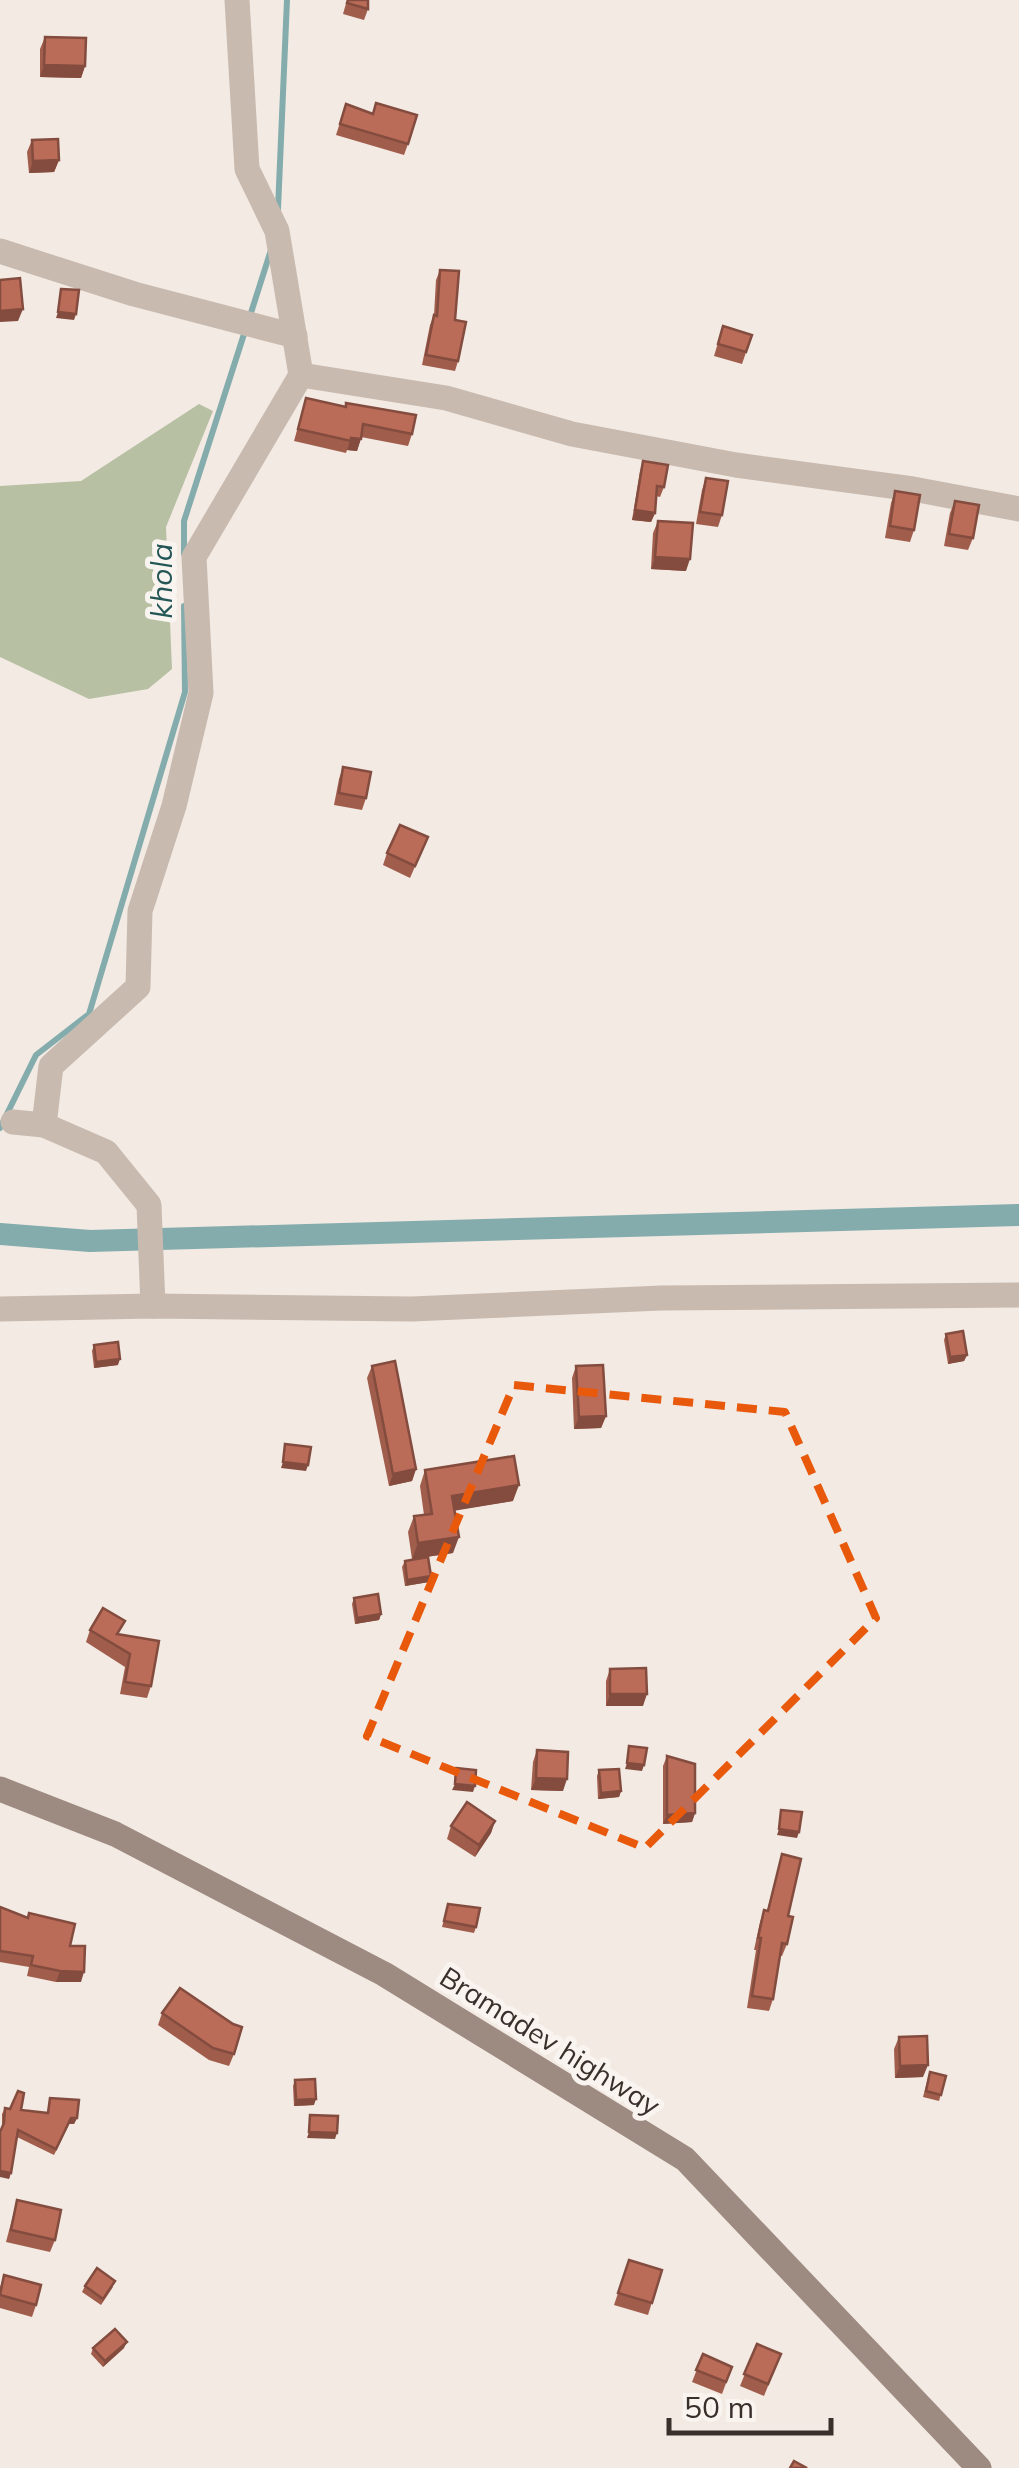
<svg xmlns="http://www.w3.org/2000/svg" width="1019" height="2468" font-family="Mulish,sans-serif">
<rect width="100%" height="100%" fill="#f2eae3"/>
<polygon fill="#b7c0a3" points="199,404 213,411 166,527 172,669 148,689 89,699 0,657 0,486 81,481"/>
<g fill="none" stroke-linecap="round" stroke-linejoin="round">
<g stroke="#84acac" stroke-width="6">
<polyline points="278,209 287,0"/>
<polyline points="249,319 271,250"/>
<polyline points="184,554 184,521 245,331"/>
<polyline points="0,1128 36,1055 89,1014 185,692 184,606"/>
<polyline points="0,1241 7,1234"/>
</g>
<polyline stroke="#84acac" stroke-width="22" points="0,1234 90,1241 1019,1215"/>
<g stroke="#c9baaf" stroke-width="25">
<polyline points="237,0 247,169 277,231 301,375 446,398 572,434 736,465 913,489 1019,509"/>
<polyline points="0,251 134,294 295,336"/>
<polyline points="13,1122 44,1125 106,1152 149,1205 153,1306"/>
<polyline points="44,1125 51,1066 138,987 140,911 174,806 201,693 194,557 301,375"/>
<polyline points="0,1309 153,1306 412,1309 661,1298 1019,1295"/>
</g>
<polyline stroke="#9d8a80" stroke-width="25" points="0,1789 115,1834 384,1974 685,2159 979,2468"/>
</g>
<g fill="#a15d4c">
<polygon points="347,0 368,9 364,20 343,14"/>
<polygon points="45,37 85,66 81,78 40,77 40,49"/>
<polygon points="346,104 408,144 404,155 336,135"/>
<polygon points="32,140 59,160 54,172 29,173 27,152"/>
<polygon points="440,270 455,320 458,361 455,371 422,365 430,325 434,315 436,280"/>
<polygon points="723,326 752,335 742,364 714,356"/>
<polygon points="306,398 345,407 346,403 412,434 408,446 361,437 357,451 347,450 346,453 294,441"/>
<polygon points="643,461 664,487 660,497 656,496 655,513 651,522 632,520 640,471"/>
<polygon points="706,478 722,515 718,527 696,524 702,490"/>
<polygon points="895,491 914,530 910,542 885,538 891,503"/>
<polygon points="955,501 973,538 968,550 944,546 950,513"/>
<polygon points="658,521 686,571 651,569 653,533"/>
<polygon points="343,767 366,798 362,810 334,805 339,779"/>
<polygon points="428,837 410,878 383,865 387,853"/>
<polygon points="946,1334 967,1355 964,1361 948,1364 944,1340"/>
<polygon points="94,1345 118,1365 94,1368 92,1351"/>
<polygon points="372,1366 416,1469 412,1481 389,1486 367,1378"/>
<polygon points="576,1366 606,1416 601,1428 574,1429 572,1378"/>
<polygon points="425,1470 513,1501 455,1510 453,1553 412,1559 408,1532 414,1516 424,1515 420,1486"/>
<polygon points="405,1561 431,1576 429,1582 405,1586 402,1567"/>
<polygon points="354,1598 381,1614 379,1620 355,1624 352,1604"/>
<polygon points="90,1630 120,1634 151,1686 147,1698 120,1694 125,1667 86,1642"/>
<polygon points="610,1669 643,1706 606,1706 606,1681"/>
<polygon points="537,1750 563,1791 531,1790 533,1762"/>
<polygon points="667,1756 695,1813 692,1822 663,1824 663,1766"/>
<polygon points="599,1770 621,1791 619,1797 598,1799 597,1776"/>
<polygon points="495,1821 491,1833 475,1857 447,1839 451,1826"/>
<polygon points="782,1854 788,1916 787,1944 782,1956 780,1956 773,1999 769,2011 747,2008 756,1950 754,1950 760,1922 764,1910 767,1911"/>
<polygon points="448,1904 476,1927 474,1933 442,1927"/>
<polygon points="0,1907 70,1946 81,1982 56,1982 27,1976 29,1967 0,1962"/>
<polygon points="162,2013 233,2024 234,2054 229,2066 209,2060 158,2025"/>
<polygon points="899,2037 923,2077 895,2078 894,2049"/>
<polygon points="946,2076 939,2101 923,2097 928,2078"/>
<polygon points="295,2080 314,2105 294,2106 293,2086"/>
<polygon points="50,2098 77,2118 74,2124 69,2124 54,2155 17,2137 9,2179 2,2128 2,2114 5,2108 47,2113"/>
<polygon points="17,2200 55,2240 50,2252 6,2242"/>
<polygon points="629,2260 662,2270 648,2315 614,2305"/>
<polygon points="4,2275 36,2305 32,2317 0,2308 0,2287"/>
<polygon points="85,2286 113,2287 101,2305 82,2292"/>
<polygon points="757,2344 781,2354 764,2396 740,2386"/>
<polygon points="93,2348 124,2348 103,2367 91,2354"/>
<polygon points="703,2354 732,2367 722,2394 692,2382"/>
</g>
<g fill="#834c3e">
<polygon points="44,65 85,66 81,78 40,77"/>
<polygon points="59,160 54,172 29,173 33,161"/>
<polygon points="23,309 18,321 0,322 0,311"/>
<polygon points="58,312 76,314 74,320 56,318"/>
<polygon points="351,438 361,439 357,451 347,450"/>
<polygon points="635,510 655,513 651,522 632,520"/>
<polygon points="655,557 690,559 686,571 651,569"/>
<polygon points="967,1355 964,1361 948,1364 950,1357"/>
<polygon points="120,1359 118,1365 94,1368 96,1362"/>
<polygon points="606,1416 601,1428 574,1429 579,1417"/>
<polygon points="283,1462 308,1465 306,1471 281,1468"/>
<polygon points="416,1469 412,1481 389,1486 393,1474"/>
<polygon points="519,1485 513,1501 447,1512 452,1496"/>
<polygon points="459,1537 453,1553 412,1559 418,1543"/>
<polygon points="431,1576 429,1582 405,1586 407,1580"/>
<polygon points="381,1614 379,1620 355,1624 357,1618"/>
<polygon points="610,1694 647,1694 643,1706 606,1706"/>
<polygon points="627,1763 644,1765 642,1771 625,1769"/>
<polygon points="536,1778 567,1779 563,1791 531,1790"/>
<polygon points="455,1784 475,1786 473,1792 452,1790"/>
<polygon points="621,1791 619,1797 598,1799 601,1793"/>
<polygon points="695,1813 692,1822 663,1824 667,1815"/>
<polygon points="495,1821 491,1833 475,1857 479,1845"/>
<polygon points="779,1829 799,1832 797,1838 777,1835"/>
<polygon points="60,1971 84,1972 81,1982 56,1982"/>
<polygon points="928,2065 923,2077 895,2078 900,2066"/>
<polygon points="316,2099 314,2105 294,2106 296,2100"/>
<polygon points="71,2118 77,2118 74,2124 69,2124 54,2155"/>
<polygon points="309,2132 337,2133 335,2139 307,2138"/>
<polygon points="0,2171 11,2173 9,2179 0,2177"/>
<polygon points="127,2342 124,2348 103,2367 105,2361"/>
</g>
<g fill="#bb6c58" stroke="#834c3e" stroke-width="2.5">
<polygon points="348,0 368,0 368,9 347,3"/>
<polygon points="45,37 86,38 85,66 44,65"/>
<polygon points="376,103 417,115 408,144 340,124 346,104 373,114"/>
<polygon points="58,139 59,160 33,161 32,140"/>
<polygon points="440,270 459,271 455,320 466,322 458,361 426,355 434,315 437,316"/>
<polygon points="20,278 23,309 0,311 0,280"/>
<polygon points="61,289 79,290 76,314 58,312"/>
<polygon points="723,326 752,335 746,352 718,344"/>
<polygon points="306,398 346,407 346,403 416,415 412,434 363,424 361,439 351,438 351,441 298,429"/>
<polygon points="643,461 668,465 664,487 657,486 655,513 635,510"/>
<polygon points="706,478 728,481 722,515 700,512"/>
<polygon points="895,491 920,495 914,530 890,526"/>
<polygon points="955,501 979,505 973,538 949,534"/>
<polygon points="658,521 693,523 690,559 655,557"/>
<polygon points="343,767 371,772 366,798 339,793"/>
<polygon points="400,825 428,837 415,866 387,853"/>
<polygon points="963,1331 967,1355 950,1357 946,1334"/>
<polygon points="118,1342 120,1359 96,1362 94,1345"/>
<polygon points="395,1361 416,1469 393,1474 372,1366"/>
<polygon points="603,1365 606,1416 579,1417 576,1366"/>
<polygon points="285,1444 311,1447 308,1465 283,1462"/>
<polygon points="514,1456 519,1485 452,1496 459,1537 418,1543 414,1516 432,1514 425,1470"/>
<polygon points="428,1557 431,1576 407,1580 405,1561"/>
<polygon points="378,1594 381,1614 357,1618 354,1598"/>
<polygon points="103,1608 125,1621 117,1634 159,1641 151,1686 125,1682 130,1654 90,1630"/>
<polygon points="646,1668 647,1694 610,1694 610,1669"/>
<polygon points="629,1746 647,1748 644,1765 627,1763"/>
<polygon points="537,1750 568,1752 567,1779 536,1778"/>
<polygon points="667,1756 695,1764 695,1813 667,1815"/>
<polygon points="456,1768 476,1770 475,1786 455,1784"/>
<polygon points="619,1769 621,1791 601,1793 599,1770"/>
<polygon points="467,1802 495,1821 479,1845 451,1826"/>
<polygon points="781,1810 802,1812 799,1832 779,1829"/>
<polygon points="782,1854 801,1859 788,1916 793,1917 787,1944 782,1943 773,1999 752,1996 761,1938 758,1938 764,1910 768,1911"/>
<polygon points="448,1904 480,1908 476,1927 444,1921"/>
<polygon points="0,1907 28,1918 29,1913 75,1924 70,1946 85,1946 84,1972 60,1971 31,1965 33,1956 0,1951"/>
<polygon points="180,1988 233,2024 242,2027 234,2054 213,2048 162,2013"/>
<polygon points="927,2036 928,2065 900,2066 899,2037"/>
<polygon points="930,2072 946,2076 941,2095 926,2091"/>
<polygon points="315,2079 316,2099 296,2100 295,2080"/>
<polygon points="18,2091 24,2093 21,2110 48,2113 50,2098 79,2100 77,2118 71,2118 56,2149 18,2130 11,2173 0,2171 0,2132 4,2123 5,2108 10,2109"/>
<polygon points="310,2115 338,2116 337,2133 309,2132"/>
<polygon points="17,2200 61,2210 55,2240 11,2230"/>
<polygon points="629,2260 662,2270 652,2303 618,2293"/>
<polygon points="97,2268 115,2281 103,2299 85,2286"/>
<polygon points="4,2275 41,2285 36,2305 0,2295"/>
<polygon points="115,2329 127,2342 105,2361 93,2348"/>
<polygon points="757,2344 781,2354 768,2384 744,2374"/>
<polygon points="703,2354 732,2367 726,2382 696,2370"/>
<polygon points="794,2461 807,2468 790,2468"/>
</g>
<path fill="none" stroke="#e8590c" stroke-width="8" stroke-dasharray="20 12" stroke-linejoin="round" d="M514,1385L785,1412L876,1618L645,1848L367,1736Z"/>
<g text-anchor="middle" stroke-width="10" stroke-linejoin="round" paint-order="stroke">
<g font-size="28" fill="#39302c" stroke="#f9f4ef">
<text transform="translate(550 2041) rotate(32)" y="10">Bramadev highway</text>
</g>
<g font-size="30" font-style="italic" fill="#255657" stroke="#f9f4ef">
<text transform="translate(162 581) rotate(-90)" y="10">khola</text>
</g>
</g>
<path d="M669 2418v15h162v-15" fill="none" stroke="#39302c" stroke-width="5"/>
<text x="684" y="2418" font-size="30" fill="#39302c" stroke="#f9f4ef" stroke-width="8" paint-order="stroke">50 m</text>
</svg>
